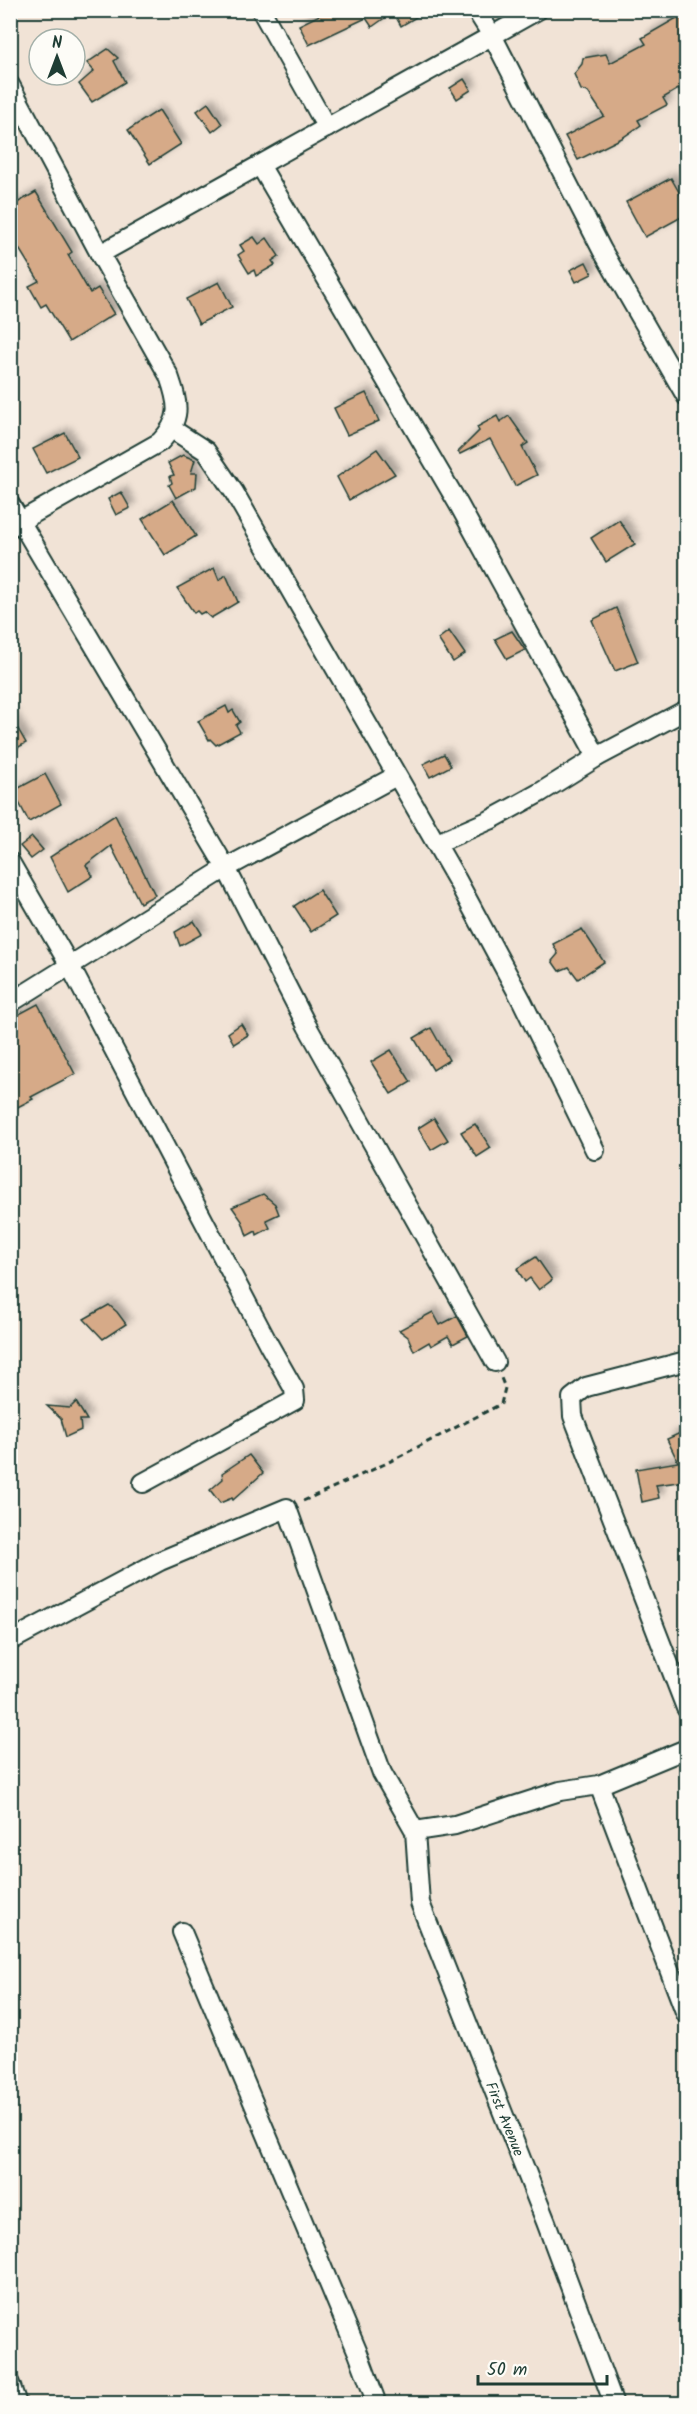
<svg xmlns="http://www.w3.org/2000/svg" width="697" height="2414" font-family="Kalam,sans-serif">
<defs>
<filter id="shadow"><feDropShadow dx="5.5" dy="-5.5" stdDeviation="3" flood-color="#0004"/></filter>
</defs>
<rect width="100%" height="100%" fill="#f1e3d6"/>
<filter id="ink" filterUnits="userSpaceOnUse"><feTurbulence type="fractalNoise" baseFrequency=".0167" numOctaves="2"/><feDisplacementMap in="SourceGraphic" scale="12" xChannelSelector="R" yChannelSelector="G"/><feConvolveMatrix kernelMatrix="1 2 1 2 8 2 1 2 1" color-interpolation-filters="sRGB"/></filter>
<g filter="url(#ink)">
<g fill="#d6aa88" stroke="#1f3d34" stroke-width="1.5" filter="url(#shadow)">
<polygon points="330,10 428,10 401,26 393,12 372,27 366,18 309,45 299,25"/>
<polygon points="687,12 687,84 663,98 667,105 638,120 641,125 622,138 578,160 565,136 604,116 588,92 581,90 574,74 582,64 583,58 606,54 610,63 646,44 642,38"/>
<polygon points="108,49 118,58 114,61 125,82 92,102 79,84 94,71 87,63"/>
<polygon points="464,79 471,90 457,99 450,88"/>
<polygon points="208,103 222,124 212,132 197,111"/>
<polygon points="159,110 181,144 150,164 128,130"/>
<polygon points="671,178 687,206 687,214 645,237 626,202"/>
<polygon points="36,192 72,252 68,255 90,293 98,288 114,314 69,342 46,304 41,307 29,286 39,281 10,234 10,207"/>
<polygon points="254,237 259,244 267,238 279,256 272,261 275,265 256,276 254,270 249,273 238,255 244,251 240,245"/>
<polygon points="586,262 592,274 576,282 570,270"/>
<polygon points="219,282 232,307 199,324 186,299"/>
<polygon points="366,393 379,421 347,435 334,408"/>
<polygon points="497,416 500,422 509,416 528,443 522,447 537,475 515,486 490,439 460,454 458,452 479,431 477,427"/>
<polygon points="65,433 78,457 46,473 33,449"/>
<polygon points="377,449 395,474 349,500 337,477"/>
<polygon points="183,455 195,460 191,473 197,473 196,487 176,498 169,485 172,483 170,476 174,475 168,463"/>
<polygon points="121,492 130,508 116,515 108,499"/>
<polygon points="173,500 196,536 165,555 142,519"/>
<polygon points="619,520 635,544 606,562 591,538"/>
<polygon points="214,568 219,580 226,575 238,602 211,618 204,612 200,614 197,611 194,613 177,588"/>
<polygon points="616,608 638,662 615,671 592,620"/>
<polygon points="449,631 465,654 453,662 438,639"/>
<polygon points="512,631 525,650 507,659 495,639"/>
<polygon points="226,706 229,713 233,710 240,722 236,725 240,732 216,745 210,739 209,740 198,721"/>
<polygon points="10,715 26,743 10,752"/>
<polygon points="444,754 451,766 430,777 423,764"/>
<polygon points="45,774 61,804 29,822 13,791"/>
<polygon points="115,815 155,895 140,903 111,846 86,865 93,876 68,892 50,857"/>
<polygon points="32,837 43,850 31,859 20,846"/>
<polygon points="319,890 336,916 311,932 294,906"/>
<polygon points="194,921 202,934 180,946 175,932"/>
<polygon points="582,929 604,962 578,979 569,967 559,971 552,961 558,954 553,944"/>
<polygon points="38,1004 75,1074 31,1097 33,1099 10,1111 10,1019"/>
<polygon points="241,1024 248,1035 234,1044 228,1033"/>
<polygon points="431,1028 449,1060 433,1070 414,1038"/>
<polygon points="391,1050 411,1082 391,1094 371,1062"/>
<polygon points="434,1118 448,1140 431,1150 418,1128"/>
<polygon points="475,1124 491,1148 477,1157 461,1132"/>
<polygon points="263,1194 275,1204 279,1214 266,1220 270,1228 257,1235 256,1231 247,1236 242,1221 232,1207"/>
<polygon points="536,1257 552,1280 539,1290 530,1278 525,1282 517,1269"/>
<polygon points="109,1305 117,1312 126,1324 103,1339 84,1319"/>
<polygon points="433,1312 440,1325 457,1316 468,1336 453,1344 448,1336 431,1346 429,1342 414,1351 408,1337 399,1330"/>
<polygon points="76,1402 87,1420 80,1420 81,1430 66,1437 61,1419 47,1406 70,1408"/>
<polygon points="687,1430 687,1481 656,1485 659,1498 642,1502 636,1469 678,1462 667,1439"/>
<polygon points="249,1455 263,1473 233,1500 232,1498 220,1503 210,1490 223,1479 222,1473"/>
</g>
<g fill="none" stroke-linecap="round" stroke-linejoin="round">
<defs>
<g id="minor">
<polyline points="261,10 327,128"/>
<polyline points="476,10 493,37 602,250 686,396"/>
<path d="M10,85L100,254L169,376C179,405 182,419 160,442L10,527"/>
<polyline points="260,165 459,505 597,757"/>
<polyline points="100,254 538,10"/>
<polyline points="172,429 206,451 234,492 457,880 522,1001 595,1150"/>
<polyline points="10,504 226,868 307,1026 495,1362"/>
<polyline points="437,843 490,820 541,792 597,757 686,710"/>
<polyline points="10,862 70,966 269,1345 294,1389 295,1400 143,1483"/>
<polyline points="10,1003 226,868 396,776"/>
<polyline points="686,1361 586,1387 572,1398 573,1416 686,1708"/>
<polyline points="10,1641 160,1561 287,1508 382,1773 415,1831 420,1903 546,2222 614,2404"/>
<polyline points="599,1785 686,2014"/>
<polyline points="415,1831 455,1825 560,1791 599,1785 686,1749"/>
<polyline points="182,1932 358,2353 377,2404"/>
<polyline points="10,2384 17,2404"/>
</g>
</defs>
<use href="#minor" stroke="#1f3d34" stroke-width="22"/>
<polyline stroke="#1f3d34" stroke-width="3" stroke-dasharray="6 4.5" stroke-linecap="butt" points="303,1501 385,1464 501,1404 505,1388 501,1378"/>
<use href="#minor" stroke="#fdfcf7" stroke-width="18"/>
</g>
</g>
<g text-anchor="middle" stroke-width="4.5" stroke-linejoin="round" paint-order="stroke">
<g font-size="15" fill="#1f3d34" stroke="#fdfcf7">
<text transform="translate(505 2119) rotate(68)" y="5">First Avenue</text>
</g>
</g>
<rect width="697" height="2414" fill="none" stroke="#fdfcf7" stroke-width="36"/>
<rect x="18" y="18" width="661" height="2378" fill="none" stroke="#1f3d34" stroke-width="2" filter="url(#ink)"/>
<g transform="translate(57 57)"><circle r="28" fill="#fdfcf7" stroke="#a4b0a9" stroke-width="1.5"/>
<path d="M0-4.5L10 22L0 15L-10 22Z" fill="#1f3d34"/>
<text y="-9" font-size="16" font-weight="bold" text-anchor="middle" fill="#1f3d34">N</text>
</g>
<path d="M478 2375v9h129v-9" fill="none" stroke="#1f3d34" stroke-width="3"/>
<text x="487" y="2375" font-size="18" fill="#1f3d34" stroke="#fdfcf7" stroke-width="4.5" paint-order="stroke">50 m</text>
</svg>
